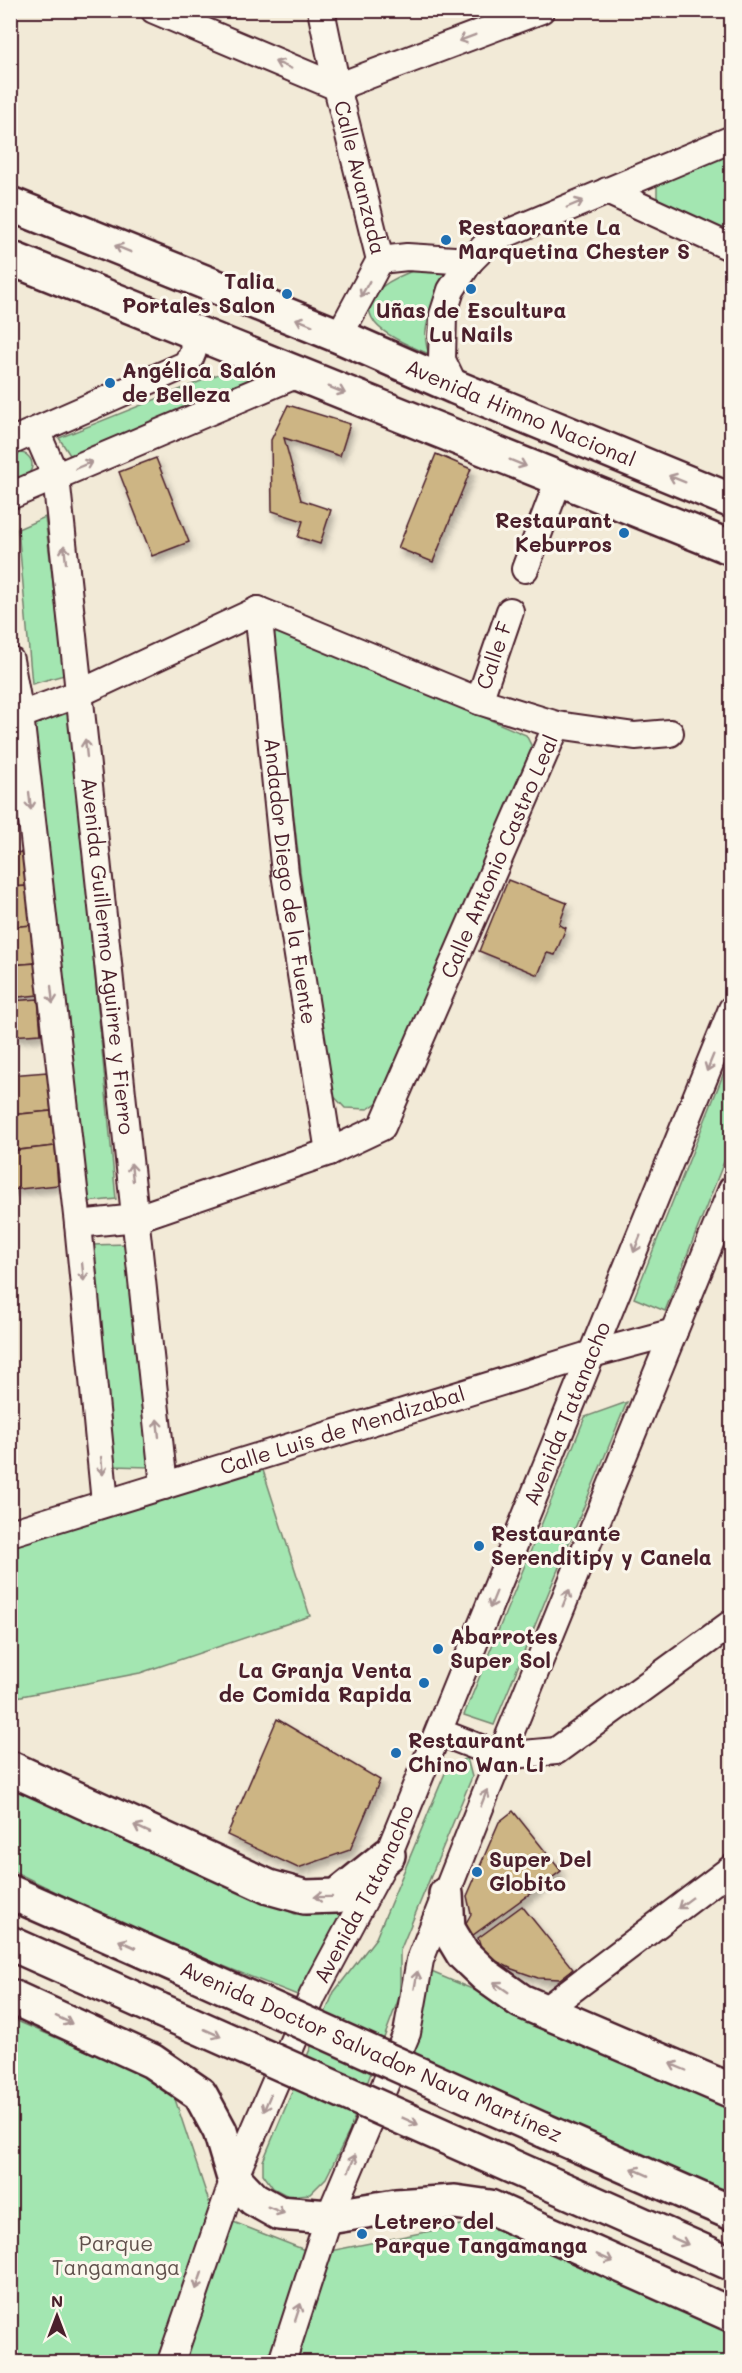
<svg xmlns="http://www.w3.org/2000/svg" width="742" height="2373" font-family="Mali,sans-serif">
<defs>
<filter id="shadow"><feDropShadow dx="3.5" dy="6" stdDeviation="3" flood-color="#0004"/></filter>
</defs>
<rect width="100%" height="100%" fill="#f2ead7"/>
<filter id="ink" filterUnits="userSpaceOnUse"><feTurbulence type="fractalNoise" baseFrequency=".0167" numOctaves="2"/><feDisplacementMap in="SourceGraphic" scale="12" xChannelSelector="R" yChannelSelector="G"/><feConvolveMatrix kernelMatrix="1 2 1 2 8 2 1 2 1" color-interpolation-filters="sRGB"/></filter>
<g filter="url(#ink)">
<g fill="#a3e6b1" stroke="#76826e" stroke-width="1.5">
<polygon points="731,148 731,238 657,209 657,180"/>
<path d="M421,268H442L447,274C439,302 417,324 429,354C414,348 385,336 375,323C353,293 400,275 421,268Z"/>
<polygon points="231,369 268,384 77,466 59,438"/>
<circle cx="20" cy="465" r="12"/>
<polygon points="45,517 64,675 32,684 18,529"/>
<polygon points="272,628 526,735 531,745 531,757 388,1095 368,1109 345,1108 325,1087"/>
<polygon points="70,710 116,1199 87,1202 31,725"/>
<polygon points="731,1055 731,1144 665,1311 634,1298"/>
<polygon points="127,1244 149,1467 113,1466 91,1245"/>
<polygon points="627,1402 494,1725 464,1715 585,1417"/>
<polygon points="262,1467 310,1616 140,1673 11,1698 11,1544"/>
<polygon points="467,1758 472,1777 400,1951 400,1995 349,2132 326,2178 310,2194 288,2196 273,2188 263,2174 263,2161 334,1992 376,1938 448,1766"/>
<polygon points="10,1785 295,1914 349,1910 305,1998 144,1935 11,1870"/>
<polygon points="429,1971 539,2017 731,2104 731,2190 709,2186 401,2048"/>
<polygon points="10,2018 171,2087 213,2214 315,2254 491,2219 731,2329 731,2362 11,2362"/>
</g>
<g fill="#cdb584" stroke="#4a1f2b" stroke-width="1.5" filter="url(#shadow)">
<polygon points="288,405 350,424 340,456 284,438 301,500 331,510 320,544 298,537 303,521 272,511 271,440"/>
<polygon points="436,454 471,469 433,562 398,548"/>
<polygon points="156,458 189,542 152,556 119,472"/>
<polygon points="26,852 29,886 10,887 10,853"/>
<polygon points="508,880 567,903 559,925 566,928 555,955 547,953 538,975 479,951"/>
<polygon points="29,886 33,925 10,927 10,887"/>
<polygon points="33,925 36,963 10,965 10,927"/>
<polygon points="36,963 38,995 10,998 10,965"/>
<polygon points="38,999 41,1034 10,1036 10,1001"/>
<polygon points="47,1072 51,1111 10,1115 10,1075"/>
<polygon points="51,1111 55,1146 10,1151 10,1115"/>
<polygon points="55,1146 58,1185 10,1190 10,1151"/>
<polygon points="277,1719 380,1780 350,1850 298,1868 227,1835"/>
<polygon points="513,1811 561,1871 469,1938 466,1923 471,1914 467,1896 499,1822"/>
<polygon points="522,1906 573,1969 560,1979 538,1978 512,1969 492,1959 481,1947 478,1938"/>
</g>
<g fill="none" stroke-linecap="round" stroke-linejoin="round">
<defs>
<g id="minor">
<polyline points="154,10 337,87 541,10"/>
<path id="s1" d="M321,10L337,87L380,260L339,336"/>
<polyline points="607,191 732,248"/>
<polyline points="380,260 407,257 470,261"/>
<polyline points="455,387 442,360 443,315 451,290 470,261 491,240 732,139"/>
<path id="s2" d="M36,431L56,477L164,1486"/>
<path d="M10,442L185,365C195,353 195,346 191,332"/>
<polyline points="10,496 298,374"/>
<polyline points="525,569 559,479"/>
<path id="s3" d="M258,610L285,873L329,1152"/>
<polyline points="10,660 20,715 78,1224 105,1503"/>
<path id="s4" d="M479,701L510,611"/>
<polyline points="10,719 80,693 258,610 479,701 557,725 635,736 670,733"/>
<path id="s5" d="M78,1224L137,1218L329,1152L382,1127L557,725"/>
<path id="s6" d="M10,1533L592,1354L674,1332"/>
<polyline points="439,1732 501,1756 556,1751 732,1623"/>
<polyline points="545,2010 732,1868"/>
<path id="s7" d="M171,2362L234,2178L313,1995L388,1855L732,1009"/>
<polyline points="282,2362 329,2217 407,2033 420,1960 485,1795 732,1189"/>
</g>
<g id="major">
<path id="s8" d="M10,204L339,336L455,387L732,501"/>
<polyline points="10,258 732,548"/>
<polyline points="10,1768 269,1887 305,1897 337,1896 388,1855"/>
<polyline points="446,1894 448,1929 463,1954 486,1976 521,2001 732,2091"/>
<polyline points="10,1996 152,2061 200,2094 220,2131 234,2178 254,2199 279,2213 329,2217 396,2206 455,2202 490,2207 732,2315"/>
</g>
<g id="highway">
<polyline points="10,1892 180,1967"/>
<polyline points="10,1943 160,2010"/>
<polyline points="543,2130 732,2213"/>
<polyline points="531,2175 732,2264"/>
</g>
</defs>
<use href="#minor" stroke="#4a1f2b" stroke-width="30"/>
<use href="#major" stroke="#4a1f2b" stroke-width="38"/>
<use href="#highway" stroke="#4a1f2b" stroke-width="38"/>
<use href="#minor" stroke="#fbf7ec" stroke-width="26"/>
<use href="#major" stroke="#fbf7ec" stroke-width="33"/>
<use href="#highway" stroke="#fbf7ec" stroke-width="33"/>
<defs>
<g id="highway-bridge">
<polyline points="180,1967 543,2130"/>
<polyline points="160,2010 531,2175"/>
</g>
</defs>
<use href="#highway-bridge" stroke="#4a1f2b" stroke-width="38" stroke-linecap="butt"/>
<use href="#highway-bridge" stroke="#fbf7ec" stroke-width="33"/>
</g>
<defs><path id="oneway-shaft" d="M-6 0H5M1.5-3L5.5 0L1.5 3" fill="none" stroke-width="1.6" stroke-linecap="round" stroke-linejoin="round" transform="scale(1.5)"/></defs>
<g stroke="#ab9695">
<use href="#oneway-shaft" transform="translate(467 38) rotate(159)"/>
<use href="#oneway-shaft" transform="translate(283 65) rotate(-157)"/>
<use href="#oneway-shaft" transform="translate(575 204) rotate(-23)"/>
<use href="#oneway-shaft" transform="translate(123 249) rotate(-158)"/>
<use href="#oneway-shaft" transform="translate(365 289) rotate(119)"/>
<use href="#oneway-shaft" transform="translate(304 322) rotate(-158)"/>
<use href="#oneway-shaft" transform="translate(337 390) rotate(22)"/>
<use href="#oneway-shaft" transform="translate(518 463) rotate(22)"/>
<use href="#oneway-shaft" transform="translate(84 465) rotate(-23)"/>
<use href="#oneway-shaft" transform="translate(677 479) rotate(-158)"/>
<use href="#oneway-shaft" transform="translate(65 554) rotate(-96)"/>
<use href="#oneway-shaft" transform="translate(86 748) rotate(-96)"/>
<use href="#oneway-shaft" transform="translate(30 801) rotate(84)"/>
<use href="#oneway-shaft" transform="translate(52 995) rotate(84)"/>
<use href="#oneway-shaft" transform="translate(710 1063) rotate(112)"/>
<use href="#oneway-shaft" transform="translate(132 1172) rotate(-96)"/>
<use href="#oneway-shaft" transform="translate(637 1244) rotate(112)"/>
<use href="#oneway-shaft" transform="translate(83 1272) rotate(84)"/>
<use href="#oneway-shaft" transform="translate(158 1428) rotate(-96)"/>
<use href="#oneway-shaft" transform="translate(102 1466) rotate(84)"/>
<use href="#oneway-shaft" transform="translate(566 1598) rotate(-68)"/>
<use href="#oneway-shaft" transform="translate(493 1600) rotate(112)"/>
<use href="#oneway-shaft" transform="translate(484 1798) rotate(-68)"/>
<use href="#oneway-shaft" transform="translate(142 1829) rotate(-155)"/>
<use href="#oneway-shaft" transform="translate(323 1897) rotate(179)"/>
<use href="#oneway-shaft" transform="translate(685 1903) rotate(143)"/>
<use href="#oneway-shaft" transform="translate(127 1944) rotate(-156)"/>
<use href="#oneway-shaft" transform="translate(416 1980) rotate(-80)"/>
<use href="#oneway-shaft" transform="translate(501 1987) rotate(-145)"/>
<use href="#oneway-shaft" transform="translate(64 2020) rotate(25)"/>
<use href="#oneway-shaft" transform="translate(213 2033) rotate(24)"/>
<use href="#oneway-shaft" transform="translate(678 2067) rotate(-157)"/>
<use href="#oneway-shaft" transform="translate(267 2103) rotate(113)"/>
<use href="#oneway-shaft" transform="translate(410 2121) rotate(24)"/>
<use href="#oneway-shaft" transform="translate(352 2163) rotate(-67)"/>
<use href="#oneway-shaft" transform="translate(640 2172) rotate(-156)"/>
<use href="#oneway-shaft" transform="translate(276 2210) rotate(22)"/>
<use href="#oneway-shaft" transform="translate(680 2241) rotate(24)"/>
<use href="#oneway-shaft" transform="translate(605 2258) rotate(24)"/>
<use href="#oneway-shaft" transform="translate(199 2281) rotate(109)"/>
<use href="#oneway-shaft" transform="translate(298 2312) rotate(-72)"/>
</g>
</g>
<g fill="#1f6fb2" stroke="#fbf7ec" stroke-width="2">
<circle cx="446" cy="240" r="6"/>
<circle cx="471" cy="289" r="6"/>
<circle cx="287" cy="294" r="6"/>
<circle cx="110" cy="383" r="6"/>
<circle cx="624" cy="533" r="6"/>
<circle cx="479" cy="1546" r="6"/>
<circle cx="438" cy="1649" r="6"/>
<circle cx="424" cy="1683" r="6"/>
<circle cx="396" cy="1753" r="6"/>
<circle cx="477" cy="1872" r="6"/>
<circle cx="362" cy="2234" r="6"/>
</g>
<g text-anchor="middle" stroke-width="6" stroke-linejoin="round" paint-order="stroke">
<g font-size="21" fill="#4a1f2b" stroke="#fbf7ec">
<text dy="7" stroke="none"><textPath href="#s1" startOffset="172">Calle Avanzada</textPath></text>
<text dy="7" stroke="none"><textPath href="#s8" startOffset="552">Avenida Himno Nacional</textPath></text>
<text dy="7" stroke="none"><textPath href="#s4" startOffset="48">Calle F</textPath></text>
<text dy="7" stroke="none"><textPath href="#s5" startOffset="616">Calle Antonio Castro Leal</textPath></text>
<text dy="7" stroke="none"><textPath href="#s3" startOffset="273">Andador Diego de la Fuente</textPath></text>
<text dy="7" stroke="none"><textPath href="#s2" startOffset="532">Avenida Guillermo Aguirre y Fierro</textPath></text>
<text dy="7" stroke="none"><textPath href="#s7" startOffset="1029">Avenida Tatanacho</textPath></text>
<text dy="7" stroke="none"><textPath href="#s6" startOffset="348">Calle Luis de Mendizabal</textPath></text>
<text dy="7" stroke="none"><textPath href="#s7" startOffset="507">Avenida Tatanacho</textPath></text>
<text transform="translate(371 2052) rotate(24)" y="7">Avenida Doctor Salvador Nava Martínez</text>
</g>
<g font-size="21" font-weight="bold" fill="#4a1f2b" stroke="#fbf7ec" text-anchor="start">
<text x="458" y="235">Restaorante La<tspan x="458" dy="24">Marquetina Chester S</tspan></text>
<text x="275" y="289" text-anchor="end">Talia<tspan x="275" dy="24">Portales Salon</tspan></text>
<text x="471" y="318" text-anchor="middle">Uñas de Escultura<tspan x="471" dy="24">Lu Nails</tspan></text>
<text x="122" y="378">Angélica Salón<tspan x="122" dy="24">de Belleza</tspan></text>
<text x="612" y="528" text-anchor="end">Restaurant<tspan x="612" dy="24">Keburros</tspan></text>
<text x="491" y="1541">Restaurante<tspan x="491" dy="24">Serenditipy y Canela</tspan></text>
<text x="450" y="1644">Abarrotes<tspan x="450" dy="24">Super Sol</tspan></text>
<text x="412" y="1678" text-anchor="end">La Granja Venta<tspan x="412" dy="24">de Comida Rapida</tspan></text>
<text x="408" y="1748">Restaurant<tspan x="408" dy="24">Chino Wan Li</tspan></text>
<text x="489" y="1867">Super Del<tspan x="489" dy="24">Globito</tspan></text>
<text x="374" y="2229">Letrero del<tspan x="374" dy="24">Parque Tangamanga</tspan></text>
</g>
<g font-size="21" fill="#60514c" stroke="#fbf7ec">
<text x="116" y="2251">Parque<tspan x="116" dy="24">Tangamanga</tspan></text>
</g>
</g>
<rect width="742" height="2373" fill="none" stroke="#fbf7ec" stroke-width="36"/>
<rect x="18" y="18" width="706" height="2337" fill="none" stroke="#4a1f2b" stroke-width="2" filter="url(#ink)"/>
<g transform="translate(57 2316)" stroke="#fbf7ec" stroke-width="4.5" paint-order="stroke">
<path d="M0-4.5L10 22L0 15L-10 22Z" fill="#4a1f2b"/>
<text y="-9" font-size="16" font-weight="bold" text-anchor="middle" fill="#4a1f2b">N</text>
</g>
</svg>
